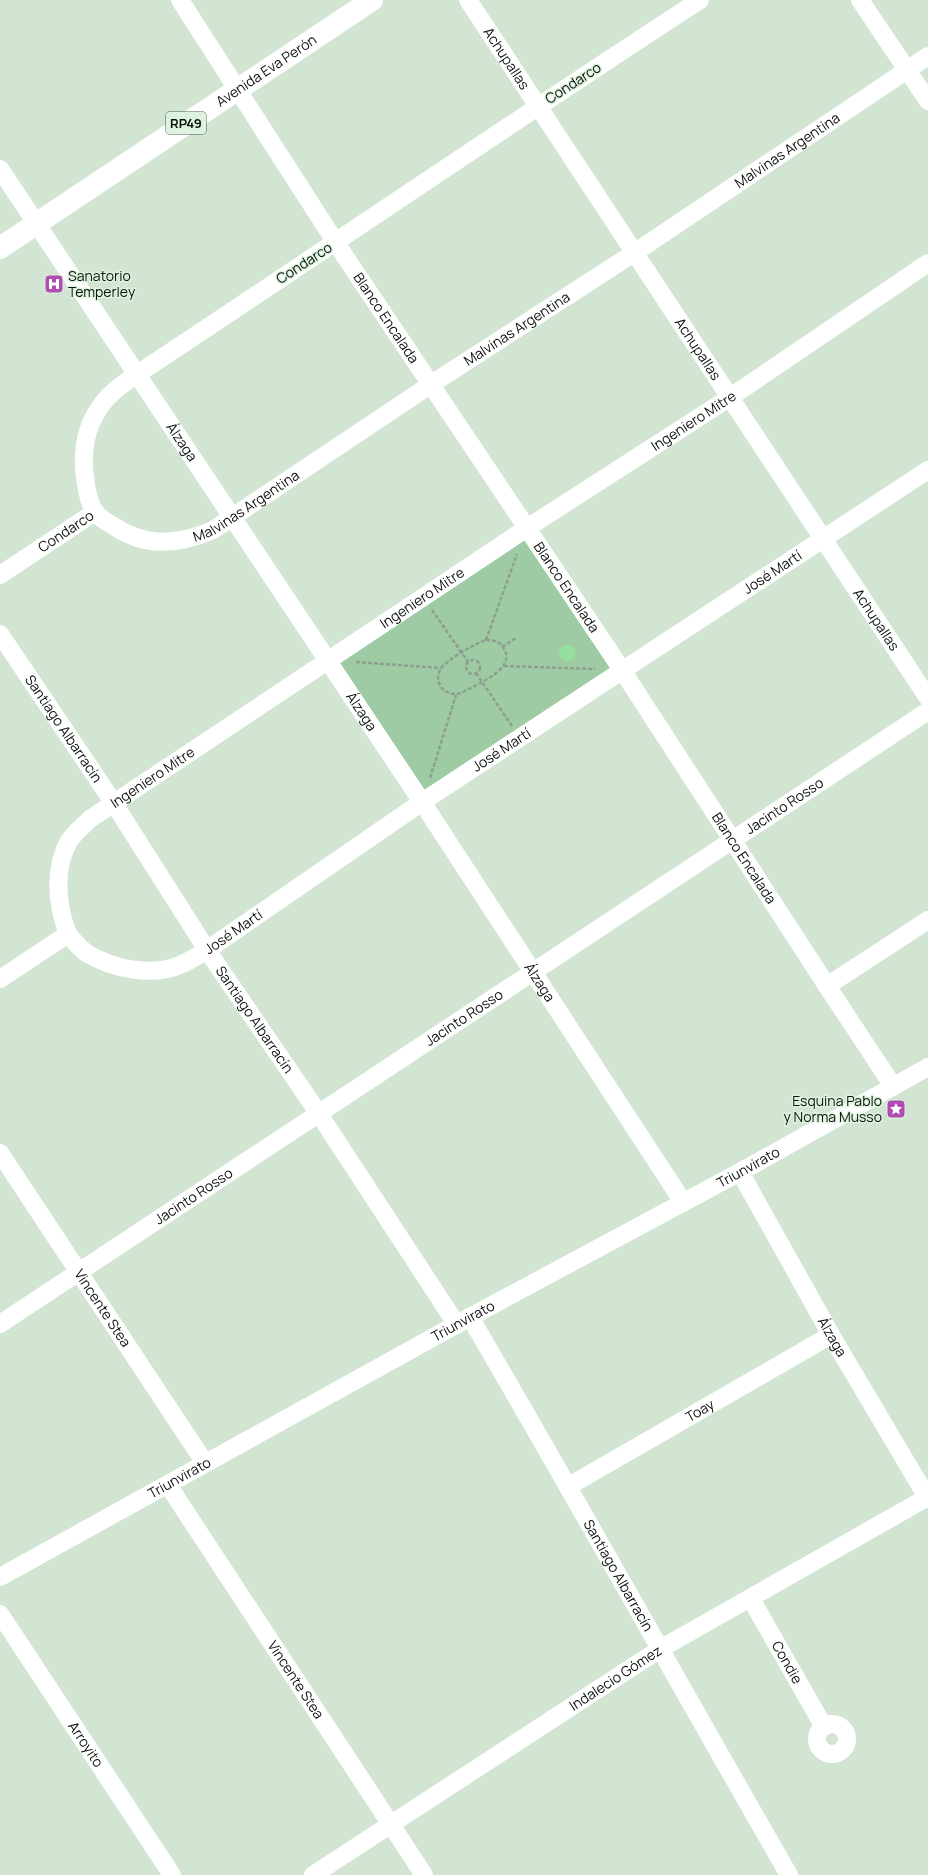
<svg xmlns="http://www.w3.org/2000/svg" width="928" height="1875" font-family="Manrope,sans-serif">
<rect width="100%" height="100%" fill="#d1e5d2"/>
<polygon fill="#9ecba3" points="527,528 622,670 422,802 327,660"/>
<circle fill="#93e19d" cx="567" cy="653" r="8"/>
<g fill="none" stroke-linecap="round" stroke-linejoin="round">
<g stroke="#8e9e8f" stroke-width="2.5" stroke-dasharray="4 2" stroke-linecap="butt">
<polyline points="432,610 468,662"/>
<path d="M486,640C493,640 500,641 504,649C516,669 479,683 465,691C451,700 432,687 440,670C444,661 476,643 486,640Z"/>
<polyline points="486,640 517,554"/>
<polyline points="502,647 516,638"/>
<circle cx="473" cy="667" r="7"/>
<polyline points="356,662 441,668"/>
<polyline points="504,666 595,669"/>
<polyline points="476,673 512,726"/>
<polyline points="430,778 456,695"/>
</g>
<g stroke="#fff" stroke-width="18">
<path id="s1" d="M180,0L336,243L622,670L827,986L893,1086"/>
<path id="s2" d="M468,0L928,698"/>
<path id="s3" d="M700,0C511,123 325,250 136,375C123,384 109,393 100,407C87,425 83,445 84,467C85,481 87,500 95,512C99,517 106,522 112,525C145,548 178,545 213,530L430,385L634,253L928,56"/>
<polyline points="860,0 928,101"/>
<path id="s4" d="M0,169L422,802L683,1202"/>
<path id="s5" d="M0,575L95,512"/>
<path id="s6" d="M0,634L113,802L207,950L319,1114L457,1325"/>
<path id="s7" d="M68,934C74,941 80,949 88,954C114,969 152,977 180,965C190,961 199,955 207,950L422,802L928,470"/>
<path id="s8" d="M0,979L68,934C57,906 53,869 69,841C75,832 83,826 90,819L527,528L729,398L928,263"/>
<polyline points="827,986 928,920"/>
<path id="s9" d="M0,1153L205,1463"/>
<path id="s10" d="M740,1172L831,1335L928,1499"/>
<path id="s11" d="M470,1317C578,1502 682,1689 789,1875"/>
<path id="s12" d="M0,1324L928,711"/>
<path id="s13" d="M168,1485L424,1875"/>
<path id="s14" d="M569,1486L831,1335"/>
<path id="s15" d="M0,1577L470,1317L740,1172L928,1067"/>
<path id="s16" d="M751,1599L824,1727"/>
<path id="s17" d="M0,1614L172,1875"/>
<circle cx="832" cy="1739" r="15"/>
<path id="s18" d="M313,1875L660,1649L928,1497"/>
</g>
<path stroke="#fff" stroke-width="22" id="s19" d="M0,248L372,0"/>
</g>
<defs>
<symbol id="hospital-square" viewBox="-11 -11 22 22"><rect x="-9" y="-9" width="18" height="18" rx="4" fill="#b14cb1" stroke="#def3df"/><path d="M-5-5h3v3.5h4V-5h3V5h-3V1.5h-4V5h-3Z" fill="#fff"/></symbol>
<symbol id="sight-square" viewBox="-11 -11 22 22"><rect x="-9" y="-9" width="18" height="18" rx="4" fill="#b14cb1" stroke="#def3df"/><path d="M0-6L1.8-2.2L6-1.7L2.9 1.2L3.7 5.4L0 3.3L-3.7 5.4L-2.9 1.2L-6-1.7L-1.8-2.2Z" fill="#fff"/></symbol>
</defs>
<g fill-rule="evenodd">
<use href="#hospital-square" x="43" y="273" width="22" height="22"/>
<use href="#sight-square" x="885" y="1098" width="22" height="22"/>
</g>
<g text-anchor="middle" stroke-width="3" stroke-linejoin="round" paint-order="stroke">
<rect fill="#def3df" stroke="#4b564c" stroke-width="1" x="166" y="112" width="40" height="22" rx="3"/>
<g font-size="13" font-weight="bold" fill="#0c130d">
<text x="186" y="128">RP49</text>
</g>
<g font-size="14" fill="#0c130d" stroke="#def3df">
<text dy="5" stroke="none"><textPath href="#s2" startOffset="70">Achupallas</textPath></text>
<text dy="5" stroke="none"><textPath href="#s19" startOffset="320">Avenida Eva Perón</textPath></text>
<text transform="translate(573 83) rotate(-33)" y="5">Condarco</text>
<text dy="5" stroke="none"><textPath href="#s3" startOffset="1652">Malvinas Argentina</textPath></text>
<text transform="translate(304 263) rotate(-33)" y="5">Condarco</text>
<text dy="5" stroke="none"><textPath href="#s1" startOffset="379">Blanco Encalada</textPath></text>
<text dy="5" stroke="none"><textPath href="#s3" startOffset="1328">Malvinas Argentina</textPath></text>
<text dy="5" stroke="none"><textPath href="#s2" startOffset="418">Achupallas</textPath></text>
<text dy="5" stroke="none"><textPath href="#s8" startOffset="931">Ingeniero Mitre</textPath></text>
<text dy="5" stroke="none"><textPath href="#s4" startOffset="328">Álzaga</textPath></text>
<text dy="5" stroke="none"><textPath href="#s3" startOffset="1004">Malvinas Argentina</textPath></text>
<text dy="5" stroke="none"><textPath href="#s5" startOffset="79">Condarco</textPath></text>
<text dy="5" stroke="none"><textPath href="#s7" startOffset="835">José Martí</textPath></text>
<text dy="5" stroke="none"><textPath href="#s1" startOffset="703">Blanco Encalada</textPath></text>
<text dy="5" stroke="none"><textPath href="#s8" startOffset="607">Ingeniero Mitre</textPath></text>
<text dy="5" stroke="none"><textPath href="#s2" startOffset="742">Achupallas</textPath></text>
<text dy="5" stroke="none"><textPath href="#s4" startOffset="652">Álzaga</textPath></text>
<text dy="5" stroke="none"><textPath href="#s6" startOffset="114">Santiago Albarracín</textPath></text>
<text dy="5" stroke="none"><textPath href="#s7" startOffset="511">José Martí</textPath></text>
<text dy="5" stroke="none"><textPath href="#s8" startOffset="283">Ingeniero Mitre</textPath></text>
<text dy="5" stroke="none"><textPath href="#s12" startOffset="940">Jacinto Rosso</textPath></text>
<text dy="5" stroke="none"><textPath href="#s1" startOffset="1027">Blanco Encalada</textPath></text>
<text dy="5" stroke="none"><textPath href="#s7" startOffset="187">José Martí</textPath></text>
<text dy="5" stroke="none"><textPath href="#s4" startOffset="976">Álzaga</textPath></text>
<text dy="5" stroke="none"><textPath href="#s12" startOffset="556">Jacinto Rosso</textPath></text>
<text dy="5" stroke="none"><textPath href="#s6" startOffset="462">Santiago Albarracín</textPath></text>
<text dy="5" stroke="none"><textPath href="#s15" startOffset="853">Triunvirato</textPath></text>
<text dy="5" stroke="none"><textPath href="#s12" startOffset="232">Jacinto Rosso</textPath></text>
<text dy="5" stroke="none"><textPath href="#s9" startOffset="186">Vincente Stea</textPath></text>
<text dy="5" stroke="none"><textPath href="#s15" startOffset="529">Triunvirato</textPath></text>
<text dy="5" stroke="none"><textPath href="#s10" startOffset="189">Álzaga</textPath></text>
<text dy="5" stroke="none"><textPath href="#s14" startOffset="151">Toay</textPath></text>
<text dy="5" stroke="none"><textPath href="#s15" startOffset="205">Triunvirato</textPath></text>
<text dy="5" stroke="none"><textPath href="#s11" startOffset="298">Santiago Albarracín</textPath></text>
<text dy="5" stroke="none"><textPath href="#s16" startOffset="73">Condie</textPath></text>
<text dy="5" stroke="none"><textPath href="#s18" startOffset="361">Indalecio Gómez</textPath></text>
<text dy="5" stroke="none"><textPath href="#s13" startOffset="233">Vincente Stea</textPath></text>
<text dy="5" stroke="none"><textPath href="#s17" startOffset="156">Arroyito</textPath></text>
</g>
<g font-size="14" fill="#0c130d" stroke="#def3df" text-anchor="start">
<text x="68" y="281">Sanatorio<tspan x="68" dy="16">Temperley</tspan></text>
<text x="882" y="1106" text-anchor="end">Esquina Pablo<tspan x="882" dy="16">y Norma Musso</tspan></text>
</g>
</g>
</svg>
